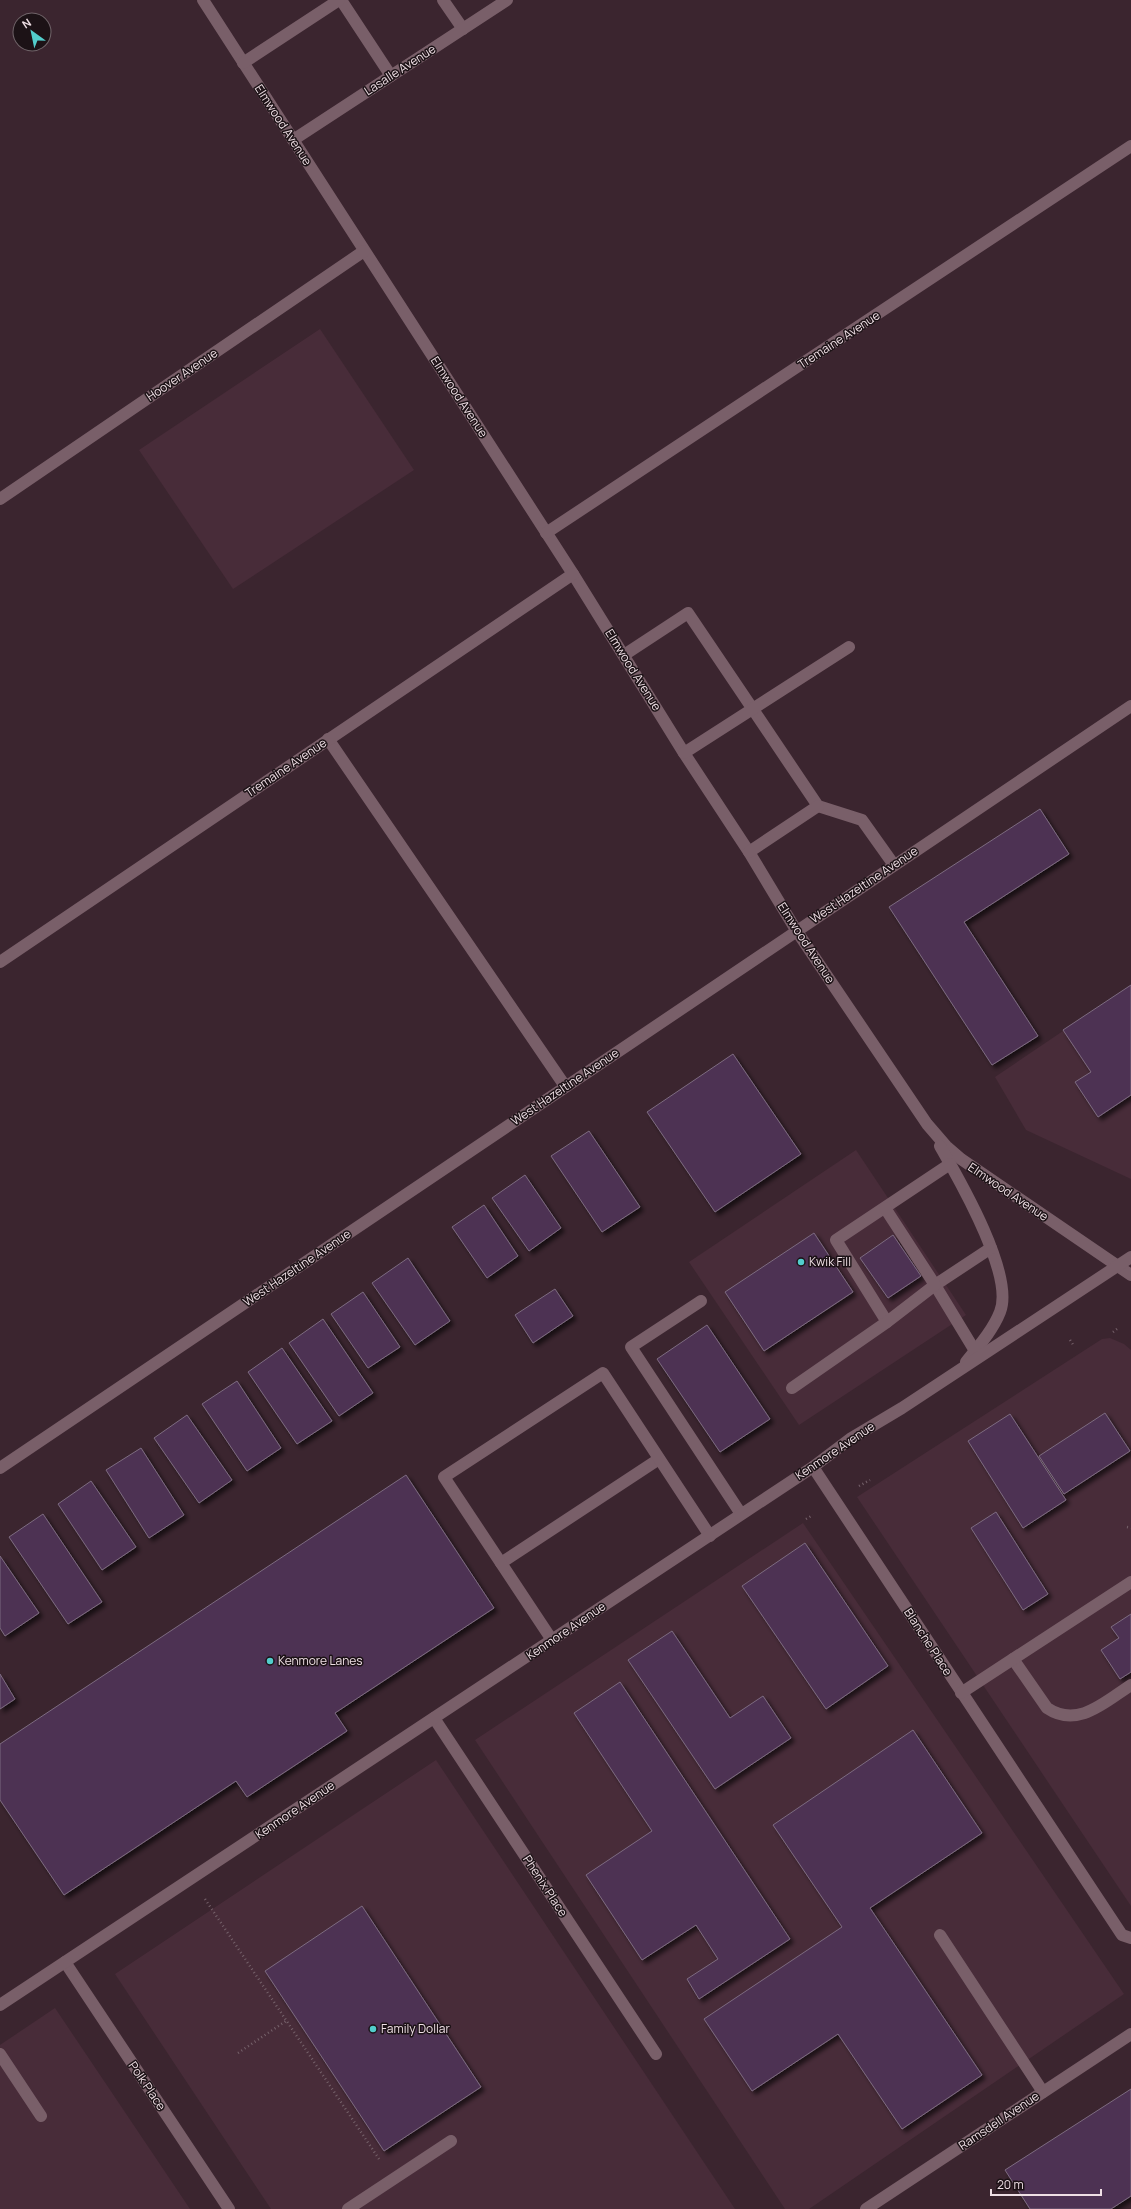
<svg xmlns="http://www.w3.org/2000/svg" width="1131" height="2209" font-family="Manrope,sans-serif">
<defs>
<filter id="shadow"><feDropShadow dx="3.5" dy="3.5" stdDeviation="2" flood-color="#0009"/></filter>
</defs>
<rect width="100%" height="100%" fill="#3b252f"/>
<g fill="#482c39">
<polygon points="320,329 414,470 233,589 139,450"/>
<polygon points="1131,985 1131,1179 1026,1130 995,1077"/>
<polygon points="856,1150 966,1315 799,1425 689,1262"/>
<polygon points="1110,1338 1124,1344 1131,1350 1131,1906 857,1497 1102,1339"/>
<polygon points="803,1523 1124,1994 809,2209 785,2209 475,1740"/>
<polygon points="436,1760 735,2209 271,2209 115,1974"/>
<polygon points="55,2008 190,2209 0,2209 0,2045"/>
</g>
<g fill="#4d3053" stroke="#7d6c80" filter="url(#shadow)">
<polygon points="1040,809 1069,854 964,922 1038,1036 992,1065 889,907"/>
<polygon points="1131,985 1131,1095 1098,1117 1075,1082 1091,1072 1063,1030"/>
<polygon points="733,1054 801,1154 715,1212 647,1112"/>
<polygon points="589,1131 640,1207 602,1232 551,1156"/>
<polygon points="525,1175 561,1228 529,1251 492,1198"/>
<polygon points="484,1205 518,1256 487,1278 452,1227"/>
<polygon points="814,1233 853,1292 764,1351 725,1292"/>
<polygon points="893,1235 921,1276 888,1298 860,1258"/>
<polygon points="408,1258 450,1321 415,1345 372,1283"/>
<polygon points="555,1289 573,1316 533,1343 515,1315"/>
<polygon points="363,1292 400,1347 368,1368 331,1314"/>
<polygon points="323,1319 373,1393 339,1416 289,1343"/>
<polygon points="707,1325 770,1419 720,1452 657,1359"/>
<polygon points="282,1348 332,1421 297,1444 248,1372"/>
<polygon points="237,1381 281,1448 247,1471 202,1404"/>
<polygon points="1105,1413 1130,1451 1064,1494 1039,1456"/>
<polygon points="1010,1414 1066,1500 1023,1528 968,1441"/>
<polygon points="187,1415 232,1480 199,1503 154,1438"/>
<polygon points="141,1448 184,1515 149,1538 106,1470"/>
<polygon points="406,1475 494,1608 335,1713 347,1731 247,1797 236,1781 64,1895 0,1800 0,1744"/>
<polygon points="91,1481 136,1547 102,1570 58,1504"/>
<polygon points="996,1512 1048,1594 1023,1610 971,1528"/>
<polygon points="43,1514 102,1602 68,1624 9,1537"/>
<polygon points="805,1543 888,1666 826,1709 742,1586"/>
<polygon points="0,1556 39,1613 5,1636 0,1628"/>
<polygon points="1131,1614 1131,1672 1120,1679 1101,1650 1119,1638 1111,1627"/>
<polygon points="672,1631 730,1718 763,1696 791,1738 715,1789 628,1660"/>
<polygon points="0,1674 15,1699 0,1709"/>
<polygon points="620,1682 790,1939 699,1999 687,1979 718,1959 696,1925 642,1960 586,1875 652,1831 574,1713"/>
<polygon points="913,1730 982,1833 870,1908 982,2075 902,2129 838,2034 752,2091 704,2019 842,1927 773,1825"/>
<polygon points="362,1906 481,2087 384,2151 265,1971"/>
<polygon points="1131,2089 1131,2196 1111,2209 1030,2209 1005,2170"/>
</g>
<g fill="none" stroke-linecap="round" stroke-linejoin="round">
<g stroke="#76626b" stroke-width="2.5" stroke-dasharray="1 3" stroke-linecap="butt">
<polyline points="1113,1332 1117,1329"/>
<polyline points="1070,1340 1074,1346"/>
<polyline points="859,1486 870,1480"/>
<polyline points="806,1519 813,1515"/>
<polyline points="1127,1527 1131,1528"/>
<polyline points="205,1899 379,2159"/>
<polyline points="238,2053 286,2021"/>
</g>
<g stroke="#795f69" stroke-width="12">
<polyline points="203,0 573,574 684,753 749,852 796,930 927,1124 946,1146 961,1159 1131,1275"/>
<polyline points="341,0 391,76"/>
<polyline points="443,0 463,29"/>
<polyline points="243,63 339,0"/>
<polyline points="293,140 507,0"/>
<polyline points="0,499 364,251"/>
<polyline points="546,533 1131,146"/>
<polyline points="624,655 688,613 818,806 862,820 894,865"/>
<polyline points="328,739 565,1086"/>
<polyline points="684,753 849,647"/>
<polyline points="749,852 818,806"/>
<polyline points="0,962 573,574"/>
<path d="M940,1146C959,1179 1015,1275 1000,1312C993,1330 978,1347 966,1362"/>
<polyline points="701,1301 631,1347 741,1514"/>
<polyline points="887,1322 836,1240 950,1164"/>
<polyline points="975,1351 935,1285 991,1248"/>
<polyline points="792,1388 887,1322 935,1285 885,1208"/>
<polyline points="813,1467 1122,1935 1131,1938"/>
<polyline points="0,1468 1131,706"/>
<polyline points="501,1563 659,1459"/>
<polyline points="552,1640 444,1477 603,1373 710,1536"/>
<path d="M1013,1659L1047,1708C1078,1729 1106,1701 1131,1685"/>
<polyline points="961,1693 1131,1582"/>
<polyline points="434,1718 656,2054"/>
<polyline points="940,1935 1043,2092"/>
<polyline points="65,1962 229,2209"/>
<polyline points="0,2005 813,1467 850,1439 902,1408 1131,1257"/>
<polyline points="0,2054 41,2116"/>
<polyline points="348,2209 451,2141"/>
<polyline points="866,2209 1131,2034"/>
</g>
</g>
<g fill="#52cdcc" stroke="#1c1216" stroke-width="1.5">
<circle cx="801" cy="1262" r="4"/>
<circle cx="270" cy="1661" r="4"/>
<circle cx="373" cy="2029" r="4"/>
</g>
<g text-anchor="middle" stroke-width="3" stroke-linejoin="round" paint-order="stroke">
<g font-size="12" fill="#efdfe5" stroke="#1c1216">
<text transform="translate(400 70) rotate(-33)" y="4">Lasalle Avenue</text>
<text transform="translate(283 125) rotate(57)" y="4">Elmwood Avenue</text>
<text transform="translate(839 340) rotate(-33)" y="4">Tremaine Avenue</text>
<text transform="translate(182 375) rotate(-34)" y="4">Hoover Avenue</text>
<text transform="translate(459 397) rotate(57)" y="4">Elmwood Avenue</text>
<text transform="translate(633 670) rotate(58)" y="4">Elmwood Avenue</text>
<text transform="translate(286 768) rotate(-34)" y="4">Tremaine Avenue</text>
<text transform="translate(864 885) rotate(-34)" y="4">West Hazeltine Avenue</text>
<text transform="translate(806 943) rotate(57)" y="4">Elmwood Avenue</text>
<text transform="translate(565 1087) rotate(-34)" y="4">West Hazeltine Avenue</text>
<text transform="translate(1008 1192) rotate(34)" y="4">Elmwood Avenue</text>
<text transform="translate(297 1268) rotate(-34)" y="4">West Hazeltine Avenue</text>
<text transform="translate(835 1451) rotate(-34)" y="4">Kenmore Avenue</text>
<text transform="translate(566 1631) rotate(-34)" y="4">Kenmore Avenue</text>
<text transform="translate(928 1642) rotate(57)" y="4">Blanche Place</text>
<text transform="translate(295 1810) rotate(-34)" y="4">Kenmore Avenue</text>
<text transform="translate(545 1886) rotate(57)" y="4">Phenix Place</text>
<text transform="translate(147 2086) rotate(56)" y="4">Polk Place</text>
<text transform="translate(999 2121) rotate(-34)" y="4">Ramsdell Avenue</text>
</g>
<g font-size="12" fill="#efdfe5" stroke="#1c1216" text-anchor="start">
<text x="809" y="1266">Kwik Fill</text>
<text x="278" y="1665">Kenmore Lanes</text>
<text x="381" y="2033">Family Dollar</text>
</g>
</g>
<g transform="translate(32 32) rotate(327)"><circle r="19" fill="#1c1216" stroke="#706469"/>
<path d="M0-3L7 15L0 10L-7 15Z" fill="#52cdcc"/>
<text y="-6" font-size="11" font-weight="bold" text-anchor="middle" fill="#efdfe5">N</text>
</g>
<path d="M991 2189v6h110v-6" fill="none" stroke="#efdfe5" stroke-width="2"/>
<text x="997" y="2189" font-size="12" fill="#efdfe5" stroke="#1c1216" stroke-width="3" paint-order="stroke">20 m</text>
</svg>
